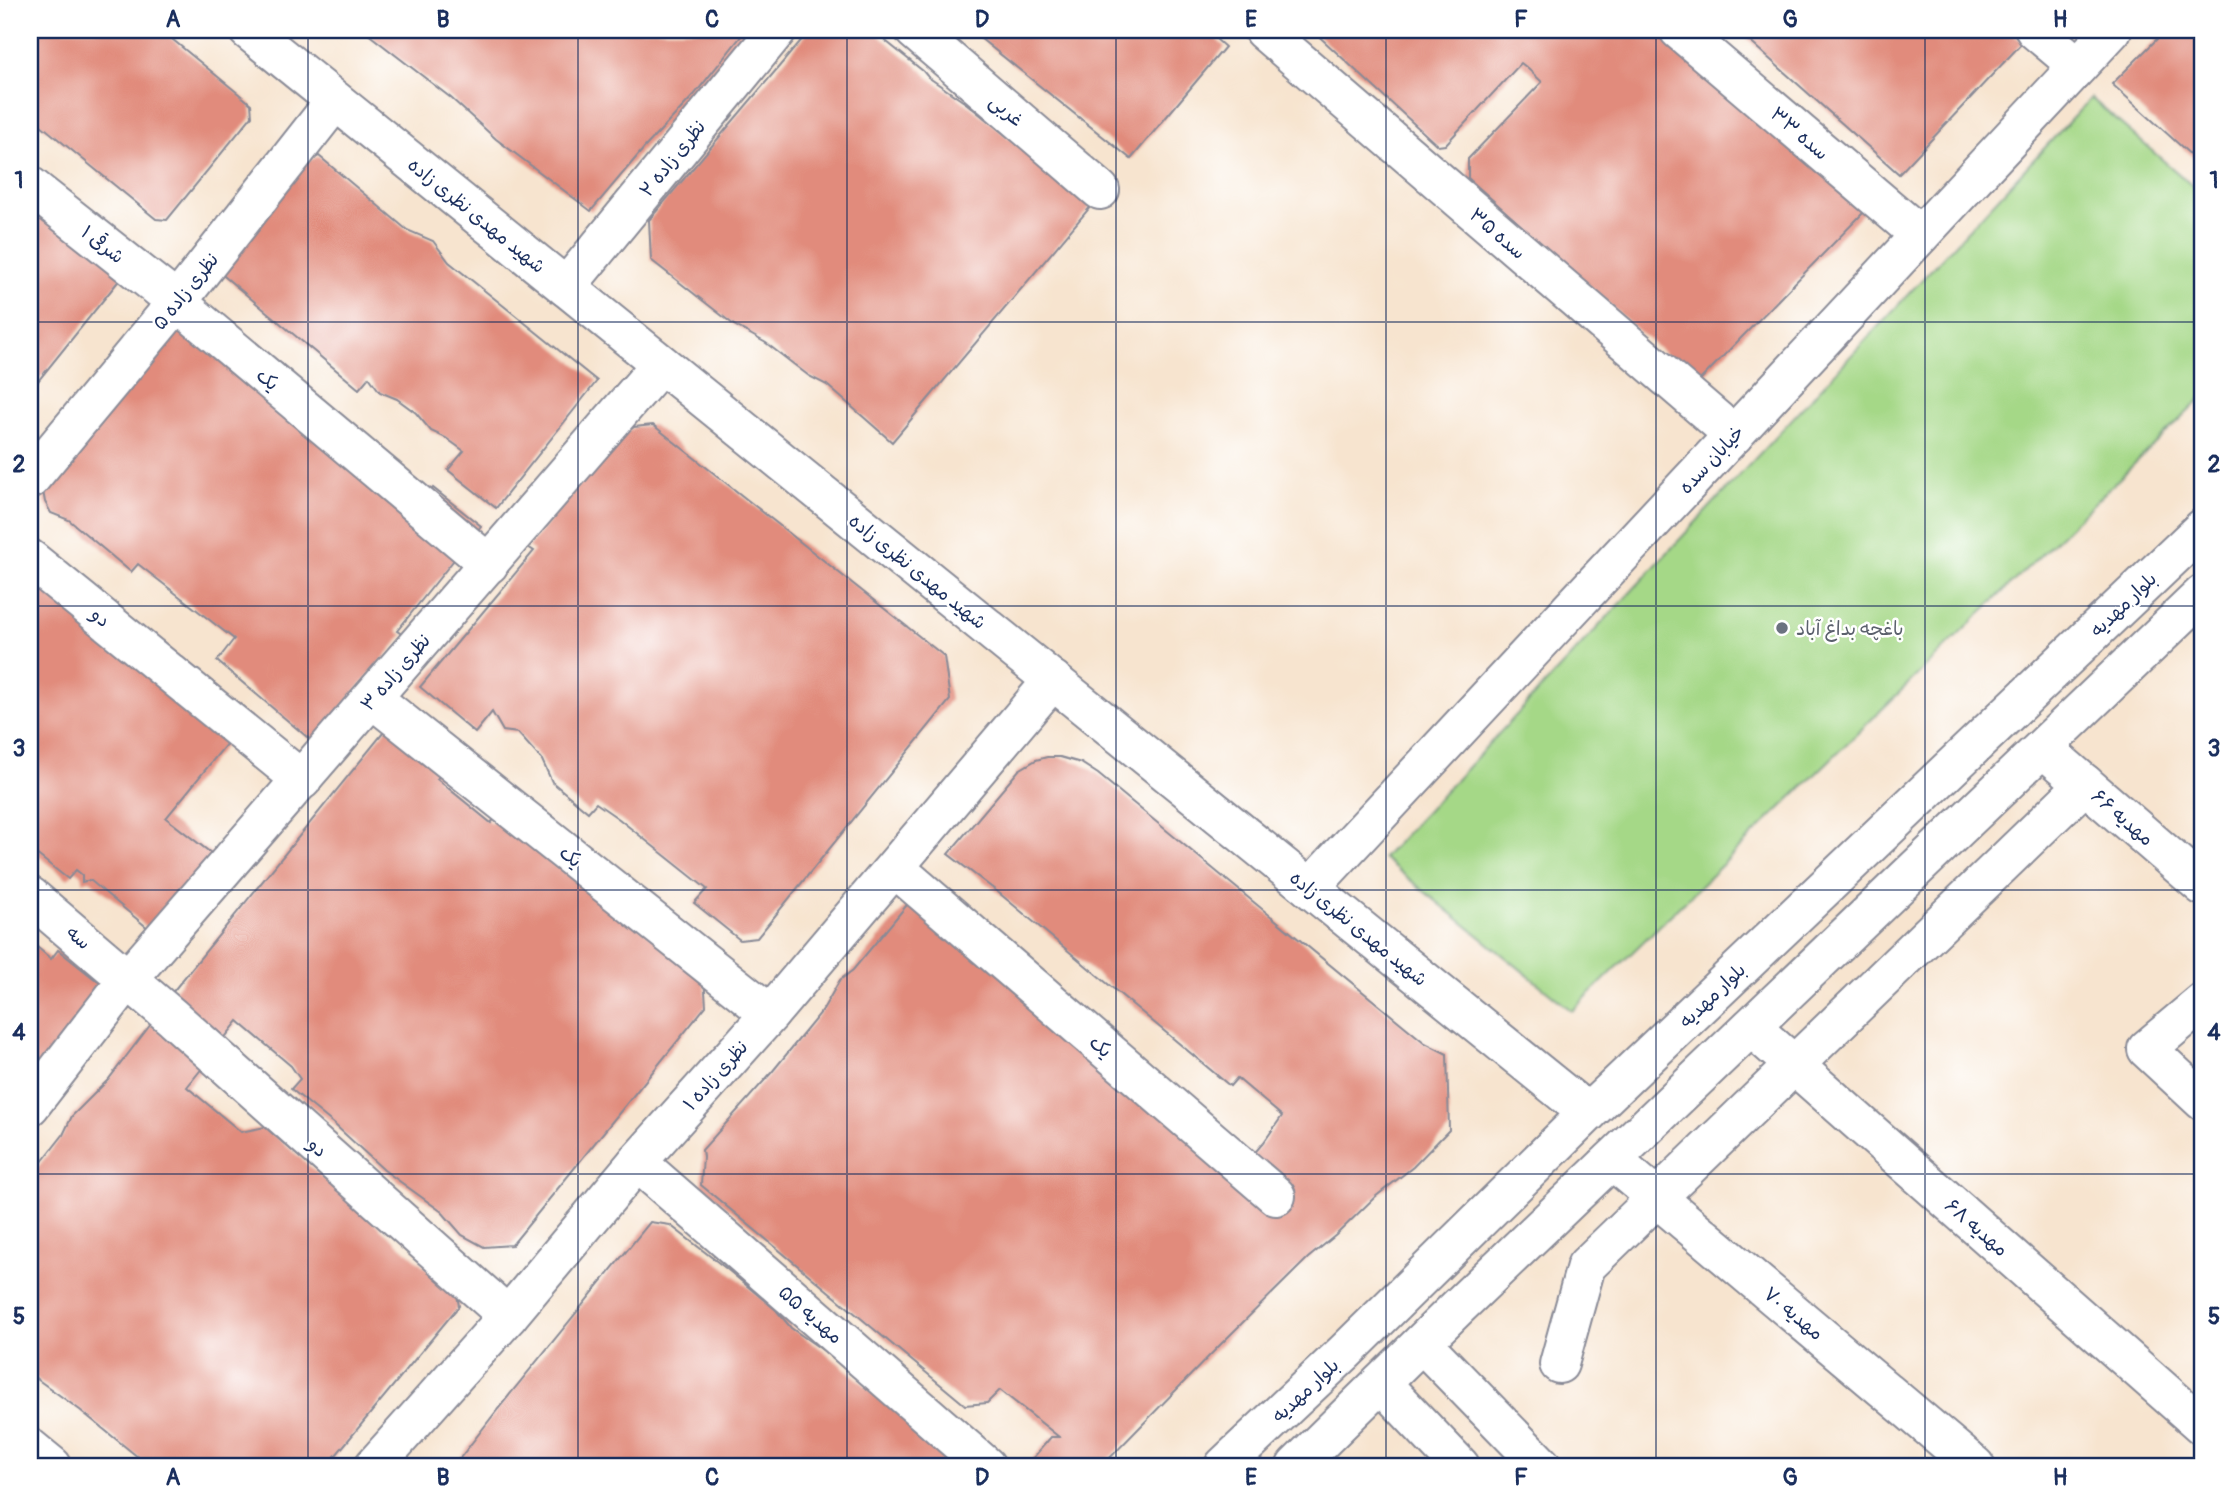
<svg xmlns="http://www.w3.org/2000/svg" width="2233" height="1496" font-family="Pangolin,'Playpen Sans Arabic',sans-serif">
<rect width="100%" height="100%" fill="#fff"/>
<filter id="ink" filterUnits="userSpaceOnUse"><feTurbulence type="fractalNoise" baseFrequency=".0143" numOctaves="2"/><feDisplacementMap in="SourceGraphic" scale="14" xChannelSelector="R" yChannelSelector="G"/><feConvolveMatrix kernelMatrix="1 2 1 2 8 2 1 2 1" color-interpolation-filters="sRGB"/></filter>
<filter id="wash" filterUnits="userSpaceOnUse"><feTurbulence type="fractalNoise" baseFrequency=".00686" numOctaves="4" result="noise"/><feDisplacementMap in="SourceGraphic" scale="28" xChannelSelector="R" yChannelSelector="G"/><feGaussianBlur stdDeviation="1.57" result="paint"/><feColorMatrix in="noise" values="0 0 0 0 0 0 0 0 0 0 0 0 0 0 0 0 0 1.4 0 .05"/><feComposite in="paint" operator="in"/></filter>
<g filter="url(#wash)">
<rect width="100%" height="100%" fill="#f7e4cf"/>
<polygon fill="#a5d887" stroke="#608472" stroke-width="2" points="2091,98 2203,195 2203,397 1572,1011 1383,858"/>
<g id="blocks">
<g fill="#e18b7c">
<polygon points="30,30 161,30 251,104 252,116 167,220 156,219 41,125 30,120"/>
<polygon points="363,30 746,30 694,95 645,147 591,211 496,139 451,98"/>
<polygon points="810,30 872,30 923,71 928,77 967,104 1092,205 892,442 827,385 809,376 766,343 734,325 651,260 649,220"/>
<polygon points="970,30 1206,30 1225,47 1131,159"/>
<polygon points="1312,30 1665,30 1865,211 1697,383 1468,178 1468,159 1542,82 1526,67 1521,63 1445,145 1438,146"/>
<polygon points="1737,30 2009,30 2023,42 1899,174"/>
<polygon points="2166,30 2203,30 2203,166 2112,84"/>
<polygon points="319,156 407,230 433,241 449,262 597,381 496,508 448,470 464,451 446,438 431,431 416,413 397,399 380,392 369,377 359,389 218,271 306,162"/>
<polygon points="30,181 129,268 38,381 30,398"/>
<polygon points="184,316 418,508 433,488 481,526 397,631 403,635 313,742 217,661 234,639 138,564 131,572 69,520 51,513 45,502 43,491"/>
<polygon points="653,425 944,656 950,700 757,938 740,940 694,903 707,889 619,819 596,803 588,812 552,782 542,760 518,733 503,731 492,712 475,733 420,687 534,551 528,547 611,445 634,427"/>
<polygon points="30,552 241,726 166,818 216,857 155,934 90,880 82,882 82,875 76,870 68,879 30,849"/>
<polygon points="405,706 458,750 437,779 491,823 496,817 704,977 706,1006 512,1245 484,1247 462,1235 442,1212 384,1170 334,1124 291,1089 300,1079 291,1066 238,1021 222,1041 171,994"/>
<polygon points="1047,757 1060,757 1081,763 1098,774 1425,1043 1447,1054 1449,1130 1413,1167 1375,1197 1336,1235 1308,1258 1221,1344 1102,1466 1026,1466 1051,1437 1059,1437 1000,1390 987,1403 965,1405 701,1185 703,1157 702,1150 772,1072 822,1011 840,980 853,970 916,894 1238,1172 1264,1142 1282,1116 1237,1078 1230,1086 999,893 948,854 1019,770 1036,760"/>
<polygon points="30,941 51,959 58,950 106,988 30,1083"/>
<polygon points="151,1024 207,1062 187,1087 241,1132 265,1127 457,1295 459,1306 327,1466 149,1466 80,1410 30,1374 30,1177 63,1135 72,1116 108,1080"/>
<polygon points="650,1222 670,1225 728,1270 776,1310 791,1328 824,1351 962,1466 454,1466 498,1409"/>
</g>
</g>
</g>
<g filter="url(#ink)">
<use href="#blocks" fill-opacity="0" stroke="#898a96" stroke-width="2"/>
<g fill="none" stroke-linecap="round" stroke-linejoin="round">
<defs>
<g id="street">
<polyline points="248,30 1588,1113"/>
<polyline points="914,30 1100,190"/>
<polyline points="1263,30 1734,435"/>
<polyline points="1679,30 1920,235"/>
<polyline points="2035,30 2078,66"/>
<polyline points="30,186 177,302 489,564"/>
<polyline points="566,287 777,30"/>
<polyline points="30,479 177,302 335,101"/>
<polyline points="30,559 302,780"/>
<polyline points="373,699 770,1014"/>
<polyline points="2043,748 2203,886"/>
<polyline points="895,868 1276,1196"/>
<polyline points="30,896 172,1017 508,1316"/>
<polyline points="2203,1002 2147,1049 2203,1101"/>
<polyline points="1751,1027 2203,1426"/>
<polyline points="30,1106 128,979 661,364"/>
<polyline points="1612,1160 1975,1466"/>
<polyline points="637,1162 986,1466"/>
<polyline points="1559,1364 1586,1266 2085,784"/>
<polyline points="30,1448 52,1466"/>
<polyline points="374,1466 508,1316 637,1162 770,1014 1053,680"/>
</g>
<g id="secondary">
<polyline points="1310,888 2112,30"/>
<polyline points="1422,1343 1542,1466"/>
<polyline points="1381,1383 1460,1466"/>
<polyline points="1224,1466 1345,1352 1588,1113 2203,528"/>
<polyline points="1296,1466 1457,1308 2203,594"/>
</g>
</defs>
<use href="#street" stroke="#898a96" stroke-width="42"/>
<use href="#secondary" stroke="#898a96" stroke-width="42"/>
<use href="#street" stroke="#fff" stroke-width="38"/>
<use href="#secondary" stroke="#fff" stroke-width="38"/>
</g>
</g>
<path fill="none" stroke="#1b2f5e" stroke-width="2" stroke-opacity="0.55" d="M308,30V1466M578,30V1466M847,30V1466M1116,30V1466M1386,30V1466M1656,30V1466M1925,30V1466M30,322H2203M30,606H2203M30,890H2203M30,1174H2203"/>
<circle fill="#6b7280" stroke="#fff" stroke-width="2.5" cx="1782" cy="628" r="7"/>
<g text-anchor="middle" stroke-width="5" stroke-linejoin="round" paint-order="stroke">
<g font-size="19" fill="#1b2f5e" stroke="#fff">
<text transform="translate(1007 110) rotate(41)" y="7">غربی</text>
<text transform="translate(1800 133) rotate(41)" y="7">سده ۳۳</text>
<text transform="translate(672 158) rotate(-51)" y="7">نظری زاده ۲</text>
<text transform="translate(477 215) rotate(39)" y="7">شهید مهدی نظری زاده</text>
<text transform="translate(1498 233) rotate(41)" y="7">سده ۳۵</text>
<text transform="translate(103 244) rotate(38)" y="7">۱ شرقی</text>
<text transform="translate(185 291) rotate(-51)" y="7">نظری زاده ۵</text>
<text transform="translate(268 379) rotate(40)" y="7">یک</text>
<text transform="translate(1711 459) rotate(-47)" y="7">خیابان سده</text>
<text transform="translate(918 571) rotate(39)" y="7">شهید مهدی نظری زاده</text>
<text transform="translate(2123 604) rotate(-44)" y="7">بلوار مهدیه</text>
<text transform="translate(101 617) rotate(39)" y="7">دو</text>
<text transform="translate(395 672) rotate(-49)" y="7">نظری زاده ۳</text>
<text transform="translate(2123 817) rotate(41)" y="7">مهدیه ۶۶</text>
<text transform="translate(571 856) rotate(38)" y="7">یک</text>
<text transform="translate(1359 928) rotate(39)" y="7">شهید مهدی نظری زاده</text>
<text transform="translate(79 937) rotate(40)" y="7">سه</text>
<text transform="translate(1712 995) rotate(-44)" y="7">بلوار مهدیه</text>
<text transform="translate(1101 1046) rotate(41)" y="7">یک</text>
<text transform="translate(715 1075) rotate(-48)" y="7">نظری زاده ۱</text>
<text transform="translate(318 1147) rotate(42)" y="7">دو</text>
<text transform="translate(1977 1227) rotate(41)" y="7">مهدیه ۶۸</text>
<text transform="translate(1794 1313) rotate(40)" y="7">مهدیه ۷۰</text>
<text transform="translate(811 1314) rotate(41)" y="7">مهدیه ۵۵</text>
<text transform="translate(1305 1390) rotate(-43)" y="7">بلوار مهدیه</text>
</g>
<g font-size="19" fill="#5b616d" stroke="#fff" text-anchor="start">
<text x="1796" y="635">باغچه بداغ آباد</text>
</g>
</g>
<rect width="2233" height="1496" fill="none" stroke="#fff" stroke-width="77"/>
<rect x="38" y="38" width="2156" height="1420" fill="none" stroke="#1b2f5e" stroke-width="2.5"/>
<g font-size="23" text-anchor="middle" font-weight="bold" fill="#1b2f5e">
<text x="173" y="27">A</text>
<text x="443" y="27">B</text>
<text x="712" y="27">C</text>
<text x="982" y="27">D</text>
<text x="1251" y="27">E</text>
<text x="1521" y="27">F</text>
<text x="1790" y="27">G</text>
<text x="2060" y="27">H</text>
<text x="19" y="188">1</text>
<text x="2214" y="188">1</text>
<text x="19" y="472">2</text>
<text x="2214" y="472">2</text>
<text x="19" y="756">3</text>
<text x="2214" y="756">3</text>
<text x="19" y="1040">4</text>
<text x="2214" y="1040">4</text>
<text x="19" y="1324">5</text>
<text x="2214" y="1324">5</text>
<text x="173" y="1485">A</text>
<text x="443" y="1485">B</text>
<text x="712" y="1485">C</text>
<text x="982" y="1485">D</text>
<text x="1251" y="1485">E</text>
<text x="1521" y="1485">F</text>
<text x="1790" y="1485">G</text>
<text x="2060" y="1485">H</text>
</g>
</svg>
